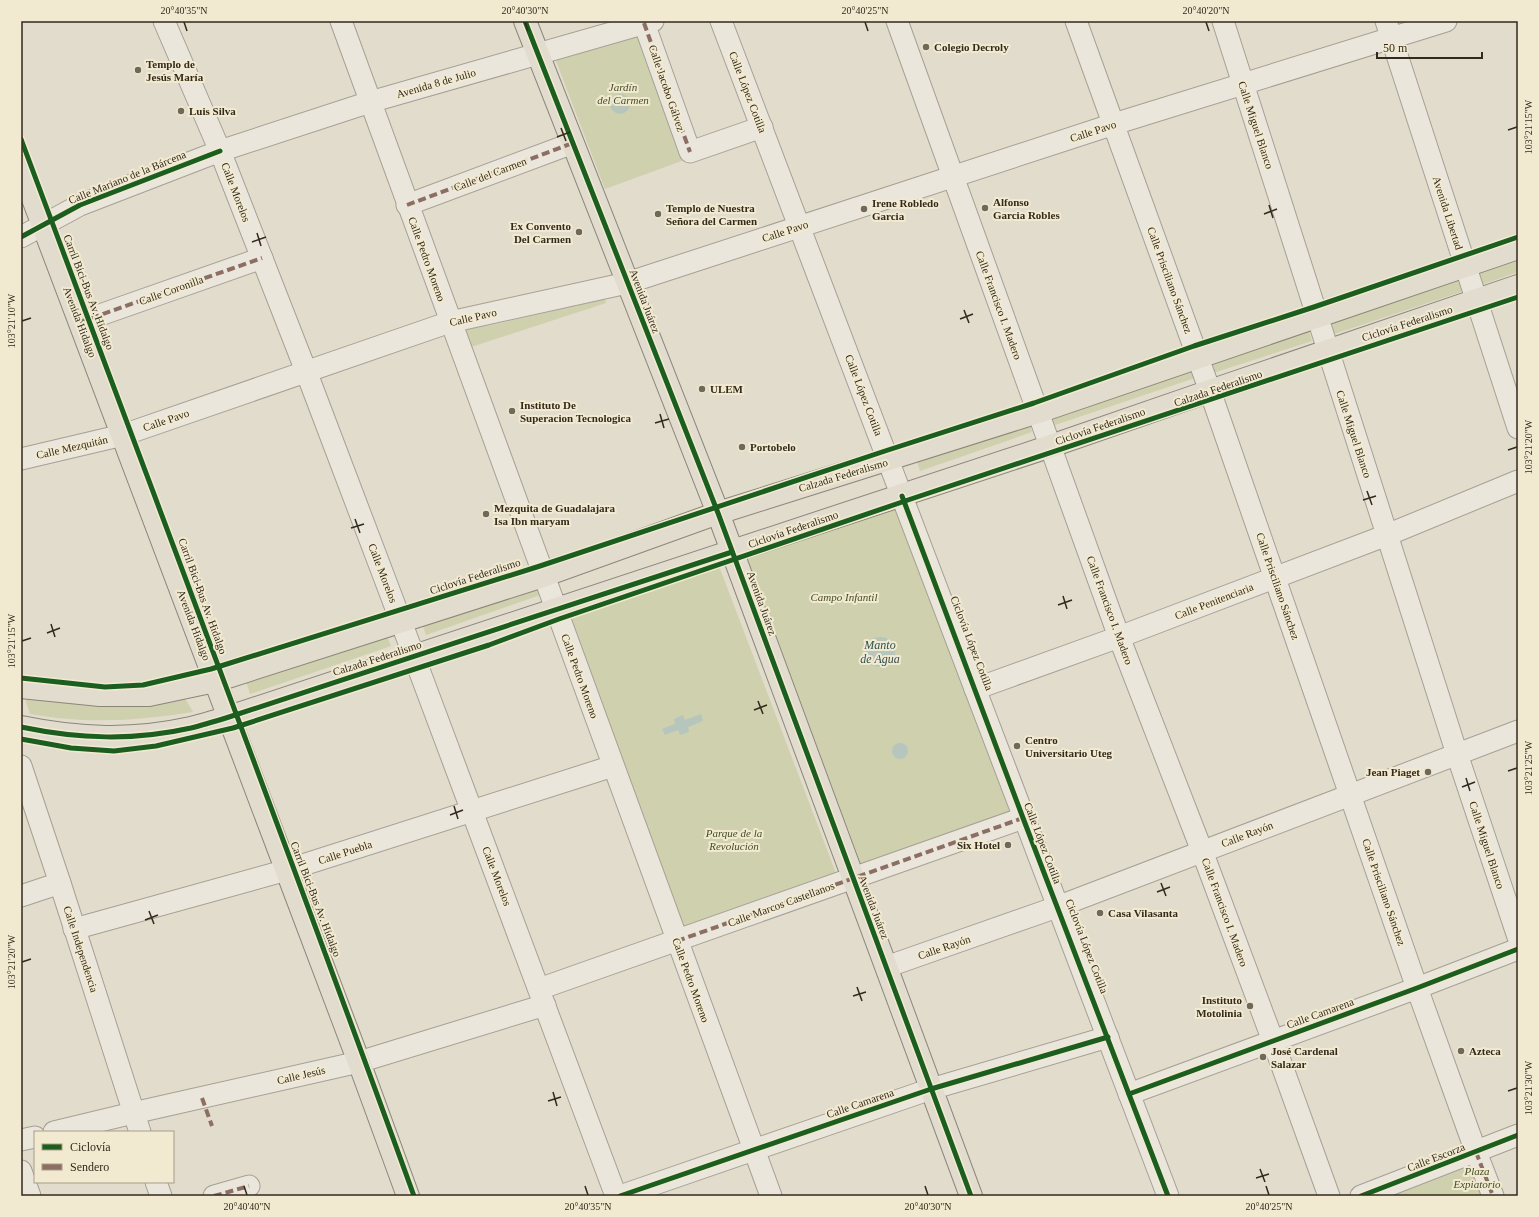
<svg xmlns="http://www.w3.org/2000/svg" width="1539" height="1217" font-family="'Times New Roman',serif">
<rect width="100%" height="100%" fill="#e1dccb"/>
<g fill="#ced0ae">
<polygon points="653,23 698,155 605,189 553,53"/>
<polygon points="1518,254 1518,272 1478,286 1473,269"/>
<polygon points="1461,273 1467,290 1325,337 1320,321"/>
<polygon points="605,299 606,303 471,347 462,323 478,319 487,326"/>
<polygon points="1307,325 1312,341 1210,374 1205,359"/>
<polygon points="1192,362 1198,377 1049,427 1044,412"/>
<polygon points="1028,418 1032,432 920,471 915,455"/>
<polygon points="894,501 1019,824 867,880 744,551"/>
<polygon points="717,561 842,889 686,947 565,612"/>
<polygon points="535,581 540,595 426,635 421,620"/>
<polygon points="385,631 391,646 250,694 245,678"/>
<path d="M24,695L184,697L193,712C135,721 88,724 30,714Z"/>
<polygon points="1487,1153 1503,1196 1379,1196"/>
</g>
<g fill="#b6c6bd">
<circle cx="620" cy="104" r="10"/>
<circle cx="880" cy="652" r="15"/>
<polygon points="701,714 703,721 688,727 689,732 680,735 678,730 665,735 662,729 675,724 674,719 683,715 685,720"/>
<circle cx="900" cy="751" r="8"/>
</g>
<g fill="none" stroke-linecap="round" stroke-linejoin="round">
<defs>
<g id="minor">
<polyline points="164,21 220,151 306,371 397,611 616,1196"/>
<polyline points="341,21 771,1196"/>
<polyline points="721,21 1168,1196"/>
<polyline points="897,21 1119,637 1202,851 1273,1041 1329,1196"/>
<polyline points="1076,21 1210,391 1417,988 1476,1152 1493,1196"/>
<polyline points="1223,21 1457,754 1518,937"/>
<polyline points="1386,21 1518,428"/>
<polyline points="644,23 690,152 762,127"/>
<polyline points="407,205 573,143"/>
<polyline points="21,237 80,205 220,151 370,102 653,21"/>
<polyline points="80,322 262,258"/>
<polyline points="21,459 123,435 450,322 627,283 1114,124 1446,21"/>
<polyline points="975,689 1119,637 1387,535 1518,481"/>
<polyline points="21,766 60,883 140,1132"/>
<polyline points="21,896 60,883"/>
<polyline points="74,929 287,870 613,766"/>
<polyline points="886,967 1057,907 1518,731"/>
<polyline points="539,989 1023,818"/>
<polyline points="1129,1094 1417,988 1518,949"/>
<polyline points="54,1132 133,1113 359,1062 545,1005"/>
<polyline points="21,1140 35,1137"/>
<polyline points="21,1171 30,1196"/>
<polyline points="156,1182 161,1196"/>
<polyline points="214,1196 249,1186"/>
<polyline points="620,1196 931,1089 1108,1037"/>
<polyline points="1361,1196 1518,1135"/>
</g>
<g id="major">
<polyline points="525,21 718,513 971,1196"/>
<polyline points="21,167 359,1062 408,1196"/>
<polyline points="21,687 100,695 149,695 215,681 543,576 718,513 1038,412 1518,248"/>
<path d="M21,727C79,739 133,741 191,728C203,725 216,721 229,717L1051,446L1210,391L1518,286"/>
</g>
</defs>
<use href="#minor" stroke="#a6a094" stroke-width="23"/>
<use href="#major" stroke="#8b867b" stroke-width="24"/>
<use href="#minor" stroke="#eae6dc" stroke-width="21"/>
<use href="#major" stroke="#e1dcce" stroke-width="22"/>
<g stroke="#8d6e63" stroke-width="4" stroke-dasharray="8 4" stroke-linecap="butt">
<polyline points="644,23 690,152"/>
<polyline points="407,205 573,143"/>
<polyline points="80,322 262,258"/>
<polyline points="677,941 1023,818"/>
<polyline points="202,1098 212,1126"/>
<polyline points="1476,1152 1493,1196"/>
<polyline points="214,1196 249,1186"/>
</g>
<defs>
<g id="cycleway">
<polyline points="525,21 718,513 971,1196"/>
<path d="M21,139C152,491 286,842 414,1196"/>
<polyline points="21,237 80,205 220,151"/>
<polyline points="902,496 1023,818 1168,1196"/>
<polyline points="21,678 105,687 143,685 211,669 540,566 885,451 1034,403 1194,346 1314,307 1518,237"/>
<path d="M21,727C79,739 133,741 191,728C203,725 216,721 229,717L732,552"/>
<polyline points="21,739 71,748 114,751 156,746 233,728 489,645 559,619 908,500 1518,297"/>
<polyline points="1129,1094 1417,988 1518,949"/>
<polyline points="620,1196 931,1089 1108,1037"/>
<polyline points="1361,1196 1518,1135"/>
</g>
</defs>
<use href="#cycleway" stroke="#f2ead0" stroke-width="8"/>
<use href="#cycleway" stroke="#1b5e20" stroke-width="5"/>
</g>
<path fill="none" stroke="#33291d" stroke-width="1.5" d="M184,22L187,31M525,22L528,31M865,22L868,31M1206,22L1209,31M561,128L566,141M1508,130L1517,127M557,137L570,132M1269,205L1273,218M1264,214L1277,209M257,233L261,246M252,242L266,237M964,310L969,323M960,319L973,314M22,321L31,318M660,414L664,428M655,423L669,419M1508,450L1517,447M1367,491L1372,505M1363,500L1376,496M355,519L360,533M351,528L364,524M1063,596L1067,609M1058,605L1072,600M51,624L55,637M47,633L60,628M22,641L31,638M758,701L763,714M754,710L767,705M1508,771L1517,768M1466,778L1470,791M1462,787L1475,782M454,806L458,819M450,815L463,810M1161,883L1166,896M1157,892L1170,887M149,911L154,924M145,920L158,915M22,962L31,959M857,987L862,1001M853,996L866,992M1508,1091L1517,1088M553,1092L557,1106M548,1101L561,1097M1260,1169L1265,1182M1256,1178L1269,1174M244,1186L247,1195M585,1186L588,1195M925,1186L928,1195M1266,1186L1269,1195"/>
<g fill="#70685a" stroke="#f2ead0" stroke-width="1.5">
<circle cx="926" cy="47" r="4"/>
<circle cx="138" cy="70" r="4"/>
<circle cx="181" cy="111" r="4"/>
<circle cx="985" cy="208" r="4"/>
<circle cx="864" cy="209" r="4"/>
<circle cx="658" cy="214" r="4"/>
<circle cx="579" cy="232" r="4"/>
<circle cx="702" cy="389" r="4"/>
<circle cx="512" cy="411" r="4"/>
<circle cx="742" cy="447" r="4"/>
<circle cx="486" cy="514" r="4"/>
<circle cx="1017" cy="746" r="4"/>
<circle cx="1428" cy="772" r="4"/>
<circle cx="1008" cy="845" r="4"/>
<circle cx="1100" cy="913" r="4"/>
<circle cx="1250" cy="1006" r="4"/>
<circle cx="1461" cy="1051" r="4"/>
<circle cx="1263" cy="1057" r="4"/>
</g>
<g text-anchor="middle" stroke-width="4" stroke-linejoin="round" paint-order="stroke">
<g font-size="11" font-weight="bold" fill="#33291d" stroke="#f2ead0" text-anchor="start">
<text x="934" y="51">Colegio Decroly</text>
<text x="146" y="68">Templo de<tspan x="146" dy="13">Jesús María</tspan></text>
<text x="189" y="115">Luis Silva</text>
<text x="993" y="206">Alfonso<tspan x="993" dy="13">Garcia Robles</tspan></text>
<text x="872" y="207">Irene Robledo<tspan x="872" dy="13">Garcia</tspan></text>
<text x="666" y="212">Templo de Nuestra<tspan x="666" dy="13">Señora del Carmen</tspan></text>
<text x="571" y="230" text-anchor="end">Ex Convento<tspan x="571" dy="13">Del Carmen</tspan></text>
<text x="710" y="393">ULEM</text>
<text x="520" y="409">Instituto De<tspan x="520" dy="13">Superacion Tecnologica</tspan></text>
<text x="750" y="451">Portobelo</text>
<text x="494" y="512">Mezquita de Guadalajara<tspan x="494" dy="13">Isa Ibn maryam</tspan></text>
<text x="1025" y="744">Centro<tspan x="1025" dy="13">Universitario Uteg</tspan></text>
<text x="1420" y="776" text-anchor="end">Jean Piaget</text>
<text x="1000" y="849" text-anchor="end">Six Hotel</text>
<text x="1108" y="917">Casa Vilasanta</text>
<text x="1242" y="1004" text-anchor="end">Instituto<tspan x="1242" dy="13">Motolinia</tspan></text>
<text x="1271" y="1055">José Cardenal<tspan x="1271" dy="13">Salazar</tspan></text>
<text x="1469" y="1055">Azteca</text>
</g>
<g font-size="11" fill="#33291d" stroke="#f2ead0">
<text transform="translate(436 83) rotate(-16)" y="4">Avenida 8 de Julio</text>
<text transform="translate(667 88) rotate(71)" y="4">Calle Jacobo Gálvez</text>
<text transform="translate(748 92) rotate(69)" y="4">Calle López Cotilla</text>
<text transform="translate(1256 125) rotate(72)" y="4">Calle Miguel Blanco</text>
<text transform="translate(1093 131) rotate(-18)" y="4">Calle Pavo</text>
<text transform="translate(490 174) rotate(-21)" y="4">Calle del Carmen</text>
<text transform="translate(127 177) rotate(-22)" y="4">Calle Mariano de la Bárcena</text>
<text transform="translate(236 192) rotate(69)" y="4">Calle Morelos</text>
<text transform="translate(1448 213) rotate(72)" y="4">Avenida Libertad</text>
<text transform="translate(785 231) rotate(-18)" y="4">Calle Pavo</text>
<text transform="translate(427 259) rotate(70)" y="4">Calle Pedro Moreno</text>
<text transform="translate(1170 280) rotate(70)" y="4">Calle Prisciliano Sánchez</text>
<text transform="translate(171 290) rotate(-20)" y="4">Calle Coronilla</text>
<text transform="translate(89 292) rotate(69)" y="4">Carril Bici-Bus Av. Hidalgo</text>
<text transform="translate(645 301) rotate(69)" y="4">Avenida Juárez</text>
<text transform="translate(999 305) rotate(70)" y="4">Calle Francisco I. Madero</text>
<text transform="translate(473 317) rotate(-13)" y="4">Calle Pavo</text>
<text transform="translate(80 322) rotate(69)" y="4">Avenida Hidalgo</text>
<text transform="translate(1407 323) rotate(-18)" y="4">Ciclovía Federalismo</text>
<text transform="translate(1218 388) rotate(-19)" y="4">Calzada Federalismo</text>
<text transform="translate(864 395) rotate(69)" y="4">Calle López Cotilla</text>
<text transform="translate(166 420) rotate(-19)" y="4">Calle Pavo</text>
<text transform="translate(1100 426) rotate(-19)" y="4">Ciclovía Federalismo</text>
<text transform="translate(1354 434) rotate(72)" y="4">Calle Miguel Blanco</text>
<text transform="translate(72 447) rotate(-13)" y="4">Calle Mezquitán</text>
<text transform="translate(843 475) rotate(-17)" y="4">Calzada Federalismo</text>
<text transform="translate(793 529) rotate(-19)" y="4">Ciclovía Federalismo</text>
<text transform="translate(383 573) rotate(69)" y="4">Calle Morelos</text>
<text transform="translate(475 576) rotate(-18)" y="4">Ciclovía Federalismo</text>
<text transform="translate(1278 586) rotate(71)" y="4">Calle Prisciliano Sánchez</text>
<text transform="translate(203 596) rotate(70)" y="4">Carril Bici-Bus Av. Hidalgo</text>
<text transform="translate(1214 601) rotate(-21)" y="4">Calle Penitenciaria</text>
<text transform="translate(762 603) rotate(70)" y="4">Avenida Juárez</text>
<text transform="translate(1110 610) rotate(70)" y="4">Calle Francisco I. Madero</text>
<text transform="translate(194 625) rotate(69)" y="4">Avenida Hidalgo</text>
<text transform="translate(972 643) rotate(69)" y="4">Ciclovía López Cotilla</text>
<text transform="translate(377 658) rotate(-18)" y="4">Calzada Federalismo</text>
<text transform="translate(580 676) rotate(70)" y="4">Calle Pedro Moreno</text>
<text transform="translate(1247 834) rotate(-21)" y="4">Calle Rayón</text>
<text transform="translate(1043 843) rotate(69)" y="4">Calle López Cotilla</text>
<text transform="translate(1487 845) rotate(72)" y="4">Calle Miguel Blanco</text>
<text transform="translate(345 852) rotate(-18)" y="4">Calle Puebla</text>
<text transform="translate(497 876) rotate(69)" y="4">Calle Morelos</text>
<text transform="translate(1384 892) rotate(71)" y="4">Calle Prisciliano Sánchez</text>
<text transform="translate(316 899) rotate(69)" y="4">Carril Bici-Bus Av. Hidalgo</text>
<text transform="translate(781 904) rotate(-20)" y="4">Calle Marcos Castellanos</text>
<text transform="translate(874 907) rotate(69)" y="4">Avenida Juárez</text>
<text transform="translate(1225 912) rotate(70)" y="4">Calle Francisco I. Madero</text>
<text transform="translate(1087 946) rotate(69)" y="4">Ciclovía López Cotilla</text>
<text transform="translate(944 947) rotate(-19)" y="4">Calle Rayón</text>
<text transform="translate(81 949) rotate(72)" y="4">Calle Independencia</text>
<text transform="translate(691 980) rotate(70)" y="4">Calle Pedro Moreno</text>
<text transform="translate(1320 1013) rotate(-20)" y="4">Calle Camarena</text>
<text transform="translate(301 1075) rotate(-13)" y="4">Calle Jesús</text>
<text transform="translate(860 1103) rotate(-19)" y="4">Calle Camarena</text>
<text transform="translate(1436 1157) rotate(-21)" y="4">Calle Escorza</text>
</g>
<g font-size="11" font-style="italic" fill="#414e26" stroke="#f2ead0">
<text x="623" y="91">Jardín<tspan x="623" dy="13">del Carmen</tspan></text>
<text x="844" y="601">Campo Infantil</text>
<text x="734" y="837">Parque de la<tspan x="734" dy="13">Revolución</tspan></text>
<text x="1477" y="1175">Plaza<tspan x="1477" dy="13">Expiatorio</tspan></text>
</g>
<g font-size="12" font-style="italic" fill="#2e5252" stroke="#f2ead0">
<text x="880" y="649">Manto<tspan x="880" dy="14">de Agua</tspan></text>
</g>
</g>
<rect width="1539" height="1217" fill="none" stroke="#f2ead0" stroke-width="44"/>
<rect x="34" y="1131" width="140" height="52" fill="#f2ead0" stroke="#a69d88"/>
<rect x="42" y="1144" width="20" height="6" fill="#1b5e20" stroke="#a69d88"/>
<text x="70" y="1151" font-size="12" fill="#33291d">Ciclovía</text>
<rect x="42" y="1164" width="20" height="6" fill="#8d6e63" stroke="#a69d88"/>
<text x="70" y="1171" font-size="12" fill="#33291d">Sendero</text>
<path d="M1377 52v6h105v-6" fill="none" stroke="#33291d" stroke-width="2"/>
<text x="1383" y="52" font-size="12" fill="#33291d" stroke="#f2ead0" stroke-width="3" paint-order="stroke">50 m</text>
<rect x="22" y="22" width="1495" height="1173" fill="none" stroke="#33291d" stroke-width="1.5"/>
<g font-size="10" text-anchor="middle" fill="#33291d">
<text x="184" y="14">20°40'35"N</text>
<text x="525" y="14">20°40'30"N</text>
<text x="865" y="14">20°40'25"N</text>
<text x="1206" y="14">20°40'20"N</text>
<text transform="translate(1528 127) rotate(-90)" y="4">103°21'15"W</text>
<text transform="translate(11 321) rotate(-90)" y="4">103°21'10"W</text>
<text transform="translate(1528 447) rotate(-90)" y="4">103°21'20"W</text>
<text transform="translate(11 641) rotate(-90)" y="4">103°21'15"W</text>
<text transform="translate(1528 768) rotate(-90)" y="4">103°21'25"W</text>
<text transform="translate(11 962) rotate(-90)" y="4">103°21'20"W</text>
<text transform="translate(1528 1088) rotate(-90)" y="4">103°21'30"W</text>
<text x="247" y="1210">20°40'40"N</text>
<text x="588" y="1210">20°40'35"N</text>
<text x="928" y="1210">20°40'30"N</text>
<text x="1269" y="1210">20°40'25"N</text>
</g>
</svg>
